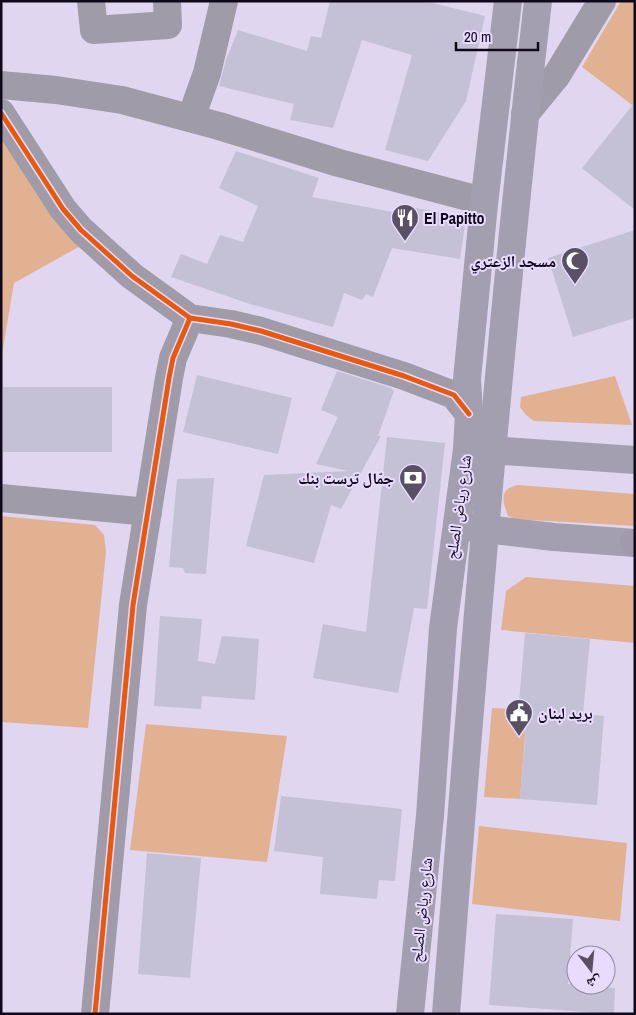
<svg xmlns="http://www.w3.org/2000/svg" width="636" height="1015" font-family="'Archivo Narrow','Noto Naskh Arabic',sans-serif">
<rect width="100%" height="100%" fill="#e0d6f0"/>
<g fill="#e1b192">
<polygon points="621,1 635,1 635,107 582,67"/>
<polygon points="1,128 84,244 14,283 1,360"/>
<polygon points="615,376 632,425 534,421 526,415 520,407 521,397"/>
<path d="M518,485L635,494V526L515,519L508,516C502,500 499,489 518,485Z"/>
<polygon points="1,516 95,525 104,535 106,552 88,728 1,722"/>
<polygon points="526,577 635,586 635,643 501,630 506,591"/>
<polygon points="492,708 527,710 520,799 484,797"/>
<polygon points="146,724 287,736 267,862 130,850"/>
<polygon points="479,826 627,843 620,921 472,904"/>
</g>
<g fill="#c4c0d6">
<polygon points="330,1 425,1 485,16 466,101 428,161 385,150 412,55 362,40 333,128 290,120 294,104 219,86 226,60 238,30 307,51 311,36 321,38"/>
<polygon points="635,102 635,210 582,168"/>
<polygon points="236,151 319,178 312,197 404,214 409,207 452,214 451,216 466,219 460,259 392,248 373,297 366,294 362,300 344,293 333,327 250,304 171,277 181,254 207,264 220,235 243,242 258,206 219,188"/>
<polygon points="635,230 635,318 573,337 548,258"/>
<polygon points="337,371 391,388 394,391 378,436 381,436 341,509 331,505 314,563 246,546 264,475 348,471 316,464 338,417 321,410"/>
<polygon points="197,375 292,398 278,454 183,432"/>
<rect x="3" y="387" width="109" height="65"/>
<polygon points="387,437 445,443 427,609 414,608 398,693 313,678 323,624 366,632"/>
<polygon points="214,478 206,574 185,573 183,568 169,567 177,479"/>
<polygon points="160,616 202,619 198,661 215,664 222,636 259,639 255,700 202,696 201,709 154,706"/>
<polygon points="525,633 590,639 583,714 604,716 597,805 520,799 528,703 519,703"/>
<polygon points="281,796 402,809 395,881 379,880 377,899 320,894 323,857 274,851"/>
<polygon points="147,853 201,858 190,978 138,974"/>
<polygon points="496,914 573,919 568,984 615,988 614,1014 489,1005"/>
</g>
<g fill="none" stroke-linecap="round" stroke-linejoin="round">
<g stroke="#a09ba9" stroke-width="28">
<polyline points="91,1 94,30 168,25 167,1"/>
<polyline points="1,85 56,90 122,100 219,126 339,163 468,197 484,204"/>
<polyline points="1,113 63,209 81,230 132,276 190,318 231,324 261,331 404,376 454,395 469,414"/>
<polyline points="525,114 557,75 602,1"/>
<polyline points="191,118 207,73 224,1"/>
<polyline points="1,498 148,512"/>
<polyline points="95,1014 133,605 169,378 173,358 190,318"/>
</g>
<g stroke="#a49fb0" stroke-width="28">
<polyline points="476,449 635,460"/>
<polyline points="467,527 554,537 635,543"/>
<polyline points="410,1014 430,816 443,628 467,449 469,414 467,379 484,204 508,1"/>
<path d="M446,1014C472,676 499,338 538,1"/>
</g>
<polyline stroke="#a09aac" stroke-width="28" points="634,543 635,543"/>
<defs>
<g id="cycleway">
<polyline points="1,113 63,209 81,230 132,276 190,318 231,324 261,331 404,376 454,395 469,414"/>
<polyline points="95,1014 133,605 169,378 173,358 190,318"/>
</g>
</defs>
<use href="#cycleway" stroke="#e8dbfe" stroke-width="8"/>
<use href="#cycleway" stroke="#e8590c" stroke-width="5"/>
</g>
<defs>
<symbol id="restaurant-pin" viewBox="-11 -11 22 30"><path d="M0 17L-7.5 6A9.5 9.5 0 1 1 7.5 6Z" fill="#595066" stroke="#e8dbfe"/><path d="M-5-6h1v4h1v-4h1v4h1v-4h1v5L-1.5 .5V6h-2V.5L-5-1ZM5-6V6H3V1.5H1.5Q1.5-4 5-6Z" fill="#fff"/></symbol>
<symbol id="mosque-pin" viewBox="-11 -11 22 30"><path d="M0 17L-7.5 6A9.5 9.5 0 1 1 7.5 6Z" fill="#595066" stroke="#e8dbfe"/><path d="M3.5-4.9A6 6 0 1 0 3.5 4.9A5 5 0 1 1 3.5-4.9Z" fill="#fff"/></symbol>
<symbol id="bank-pin" viewBox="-11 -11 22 30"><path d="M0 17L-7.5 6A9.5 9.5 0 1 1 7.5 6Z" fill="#595066" stroke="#e8dbfe"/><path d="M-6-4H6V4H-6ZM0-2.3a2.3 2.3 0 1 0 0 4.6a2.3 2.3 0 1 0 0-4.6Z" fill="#fff"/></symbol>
<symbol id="civic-pin" viewBox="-11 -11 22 30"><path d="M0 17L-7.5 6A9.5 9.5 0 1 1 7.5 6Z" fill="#595066" stroke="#e8dbfe"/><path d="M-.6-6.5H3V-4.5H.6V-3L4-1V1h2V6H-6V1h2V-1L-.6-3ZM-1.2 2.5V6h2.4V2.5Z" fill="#fff"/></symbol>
</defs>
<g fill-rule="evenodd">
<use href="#restaurant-pin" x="389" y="202" width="32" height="43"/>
<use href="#mosque-pin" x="559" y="245" width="32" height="43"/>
<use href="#bank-pin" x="397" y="462" width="32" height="43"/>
<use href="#civic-pin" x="503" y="697" width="32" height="43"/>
</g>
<g text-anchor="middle" stroke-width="4" stroke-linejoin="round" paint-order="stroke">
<g font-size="16" font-weight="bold" fill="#10081b" stroke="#e8dbfe" text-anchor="start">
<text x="424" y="224">El Papitto</text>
<text x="556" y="267" text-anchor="end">مسجد الزعتري</text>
<text x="394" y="484" text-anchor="end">جمّال ترست بنك</text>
<text x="538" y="719">بريد لبنان</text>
</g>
<g font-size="16" fill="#10081b" stroke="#e8dbfe">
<text transform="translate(458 507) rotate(-82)" y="6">شارع رياض الصلح</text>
<text transform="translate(421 910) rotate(-84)" y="6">شارع رياض الصلح</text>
</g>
</g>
<rect width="636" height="1015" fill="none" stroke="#10081b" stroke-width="5"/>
<g transform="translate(591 970) rotate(164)"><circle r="24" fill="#e8dbfe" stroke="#9287a3"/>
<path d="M0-4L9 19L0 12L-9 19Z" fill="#595066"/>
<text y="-8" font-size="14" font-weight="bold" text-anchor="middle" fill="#10081b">ش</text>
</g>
<path d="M456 42v8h82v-8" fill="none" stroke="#10081b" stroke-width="2.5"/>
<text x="464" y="42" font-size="15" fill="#10081b" stroke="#e8dbfe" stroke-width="4" paint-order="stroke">20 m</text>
</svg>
